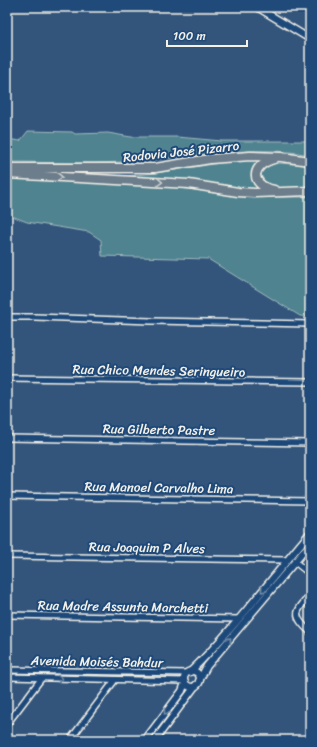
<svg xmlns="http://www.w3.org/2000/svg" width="317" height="747" font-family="Sriracha,sans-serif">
<rect width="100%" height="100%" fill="#33557c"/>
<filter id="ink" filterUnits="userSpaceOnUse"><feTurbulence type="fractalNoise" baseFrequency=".025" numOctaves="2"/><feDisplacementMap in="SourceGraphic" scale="8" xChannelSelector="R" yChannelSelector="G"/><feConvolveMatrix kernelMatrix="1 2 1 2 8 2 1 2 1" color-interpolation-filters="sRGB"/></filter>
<g filter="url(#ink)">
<g fill="#4f8390" stroke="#a2babc">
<path d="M28,131L72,132L75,134L108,133L131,137H177L222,141H310V155C251,143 182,160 122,162C84,164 45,162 7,162V139L20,141Z"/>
<path d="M259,160C247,169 250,180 259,190L125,176L156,173L233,161Z"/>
<path d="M276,163L310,165V187C295,187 266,193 261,174C264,168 270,166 276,163Z"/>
<polygon points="7,177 155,185 253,197 310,197 310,317 300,316 208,259 102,256 101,240 89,232 27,222 7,214"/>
</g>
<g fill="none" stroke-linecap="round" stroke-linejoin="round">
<defs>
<g id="minor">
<polyline points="7,317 35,317 151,321 310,324"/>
<polyline points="7,378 310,382"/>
<polyline points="7,438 310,443"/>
<polyline points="7,496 310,501"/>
<polyline points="7,556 287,560"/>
<polyline points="295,562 310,574"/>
<path d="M310,595C295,612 292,615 310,632"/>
<polyline points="7,615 238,619"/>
<polyline points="7,670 187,673"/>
<polyline points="7,677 184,681"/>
<polyline points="7,724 41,679"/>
<polyline points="70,740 115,680"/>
</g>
<g id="tertiary">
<polyline points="257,7 310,39"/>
<circle cx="192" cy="679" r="8"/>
<path d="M190,672C233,630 271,579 310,533"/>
<polyline points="199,681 207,666 310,544"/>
<polyline points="145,740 182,691 185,683"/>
<polyline points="155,740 196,685"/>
</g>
<g id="primary">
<polyline points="7,168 155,168 210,159 250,156 281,157 310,161"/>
<polyline points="7,174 189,184 238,192 255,193 310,191"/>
<path d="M274,190C248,185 252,164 274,159"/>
</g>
</defs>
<use href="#minor" stroke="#f4f1e8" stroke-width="8"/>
<use href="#tertiary" stroke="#f4f1e8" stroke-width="9"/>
<use href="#primary" stroke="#f4f1e8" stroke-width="11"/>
<use href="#minor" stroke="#1f4a7a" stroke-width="5"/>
<use href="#tertiary" stroke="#1f4a7a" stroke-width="6"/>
<use href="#primary" stroke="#6c7d8c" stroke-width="8"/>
</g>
<defs><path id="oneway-chevron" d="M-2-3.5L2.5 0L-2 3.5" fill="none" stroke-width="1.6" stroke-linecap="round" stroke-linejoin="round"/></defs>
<g stroke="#cbcecc">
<use href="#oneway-chevron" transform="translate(60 177) rotate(3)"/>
<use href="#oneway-chevron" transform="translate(160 182) rotate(3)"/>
</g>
<g stroke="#748da6">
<use href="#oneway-chevron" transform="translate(263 590) rotate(130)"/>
<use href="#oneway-chevron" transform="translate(229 640) rotate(-50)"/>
<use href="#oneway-chevron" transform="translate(60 679) rotate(1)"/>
<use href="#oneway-chevron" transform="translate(166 712) rotate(127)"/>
</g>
</g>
<g text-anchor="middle" stroke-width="4" stroke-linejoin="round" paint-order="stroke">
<g font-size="13" fill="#f4f1e8" stroke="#1f4a7a">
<text transform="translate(181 151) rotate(-6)" y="5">Rodovia José Pizarro</text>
<text transform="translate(159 370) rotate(1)" y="5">Rua Chico Mendes Seringueiro</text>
<text transform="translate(159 429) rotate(1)" y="5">Rua Gilberto Pastre</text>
<text transform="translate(159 487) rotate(1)" y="5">Rua Manoel Carvalho Lima</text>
<text transform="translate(147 547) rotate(1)" y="5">Rua Joaquim P Alves</text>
<text transform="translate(123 606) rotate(1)" y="5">Rua Madre Assunta Marchetti</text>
<text transform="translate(97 661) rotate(1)" y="5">Avenida Moisés Bahdur</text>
</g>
</g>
<rect width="317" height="747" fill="none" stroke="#1f4a7a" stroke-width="24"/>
<rect x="12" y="12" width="293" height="723" fill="none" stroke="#f4f1e8" stroke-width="1.5" filter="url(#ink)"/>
<path d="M167 40v6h80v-6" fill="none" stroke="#f4f1e8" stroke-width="2"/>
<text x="173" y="40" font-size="12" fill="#f4f1e8" stroke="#1f4a7a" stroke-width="3" paint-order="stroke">100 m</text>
</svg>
